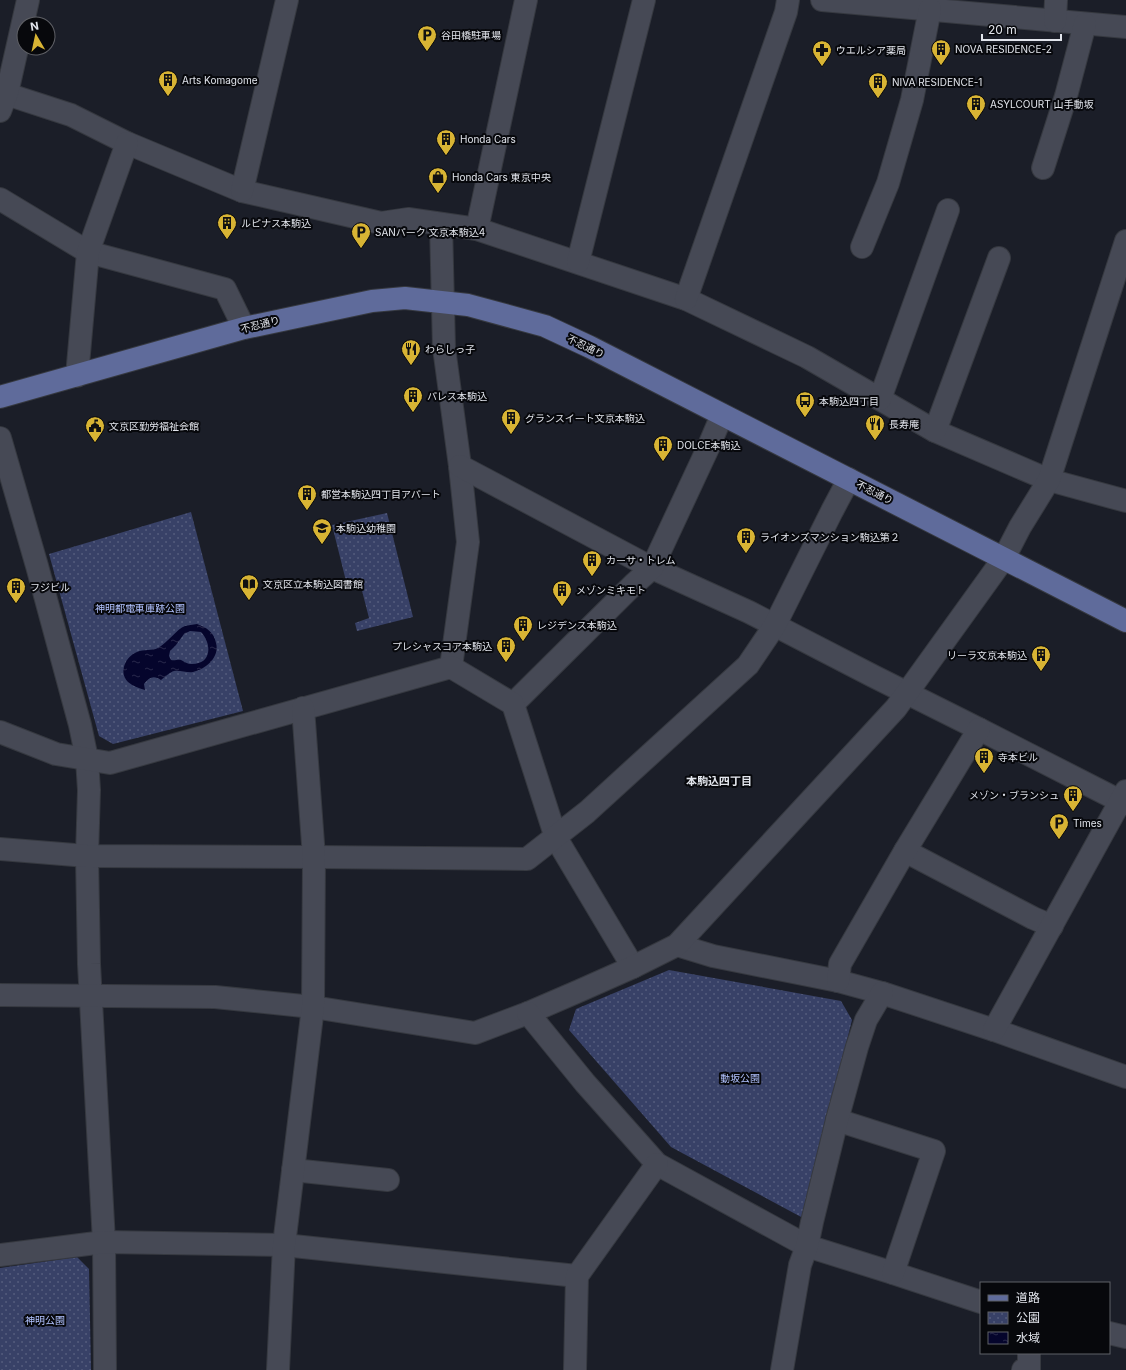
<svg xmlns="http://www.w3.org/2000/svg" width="1126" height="1370" font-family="Inter,'Noto Sans JP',sans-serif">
<defs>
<pattern id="park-dots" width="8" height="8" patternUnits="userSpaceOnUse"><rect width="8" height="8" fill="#384167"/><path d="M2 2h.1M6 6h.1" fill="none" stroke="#545c7d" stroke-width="1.8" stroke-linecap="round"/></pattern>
<pattern id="water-ripples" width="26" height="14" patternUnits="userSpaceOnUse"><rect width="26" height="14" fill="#05052c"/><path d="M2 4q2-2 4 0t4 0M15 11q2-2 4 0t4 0" fill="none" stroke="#29294b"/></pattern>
</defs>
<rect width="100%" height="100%" fill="#1b1e28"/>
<g fill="url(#park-dots)">
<polygon points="191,512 243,711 113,744 99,736 49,554"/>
<polygon points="387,513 413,617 357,631 355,623 369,618 359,579 346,581 332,525"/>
<polygon points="669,970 841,1001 852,1020 803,1218 671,1147 569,1030 576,1009"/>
<polygon points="77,1257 89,1269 91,1370 0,1370 0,1268"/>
</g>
<path fill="url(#water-ripples)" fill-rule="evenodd" d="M197,624C207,628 214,632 216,643C220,657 206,669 193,672C187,673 180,670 174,671C170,672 165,677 161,680C154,675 149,677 144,684L145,690C138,688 133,686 128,682C118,672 126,656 137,652C144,649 152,651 158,648C168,642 177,629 185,626C188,625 193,625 197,624ZM190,631L201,632C212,644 212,664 192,664C187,664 185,662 181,660C178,659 175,661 171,660L169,656L170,651L176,645L184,634Z"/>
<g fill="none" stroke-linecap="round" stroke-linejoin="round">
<defs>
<g id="minor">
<polyline points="822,0 1126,27"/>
<polyline points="1055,21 1056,0"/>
<polyline points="0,92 71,115 127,143 242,191 381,223 408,219 477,229 686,299 807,357 935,431 1049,480 1126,501"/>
<polyline points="0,111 7,93 28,0"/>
<polyline points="1043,168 1066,96 1085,24"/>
<polyline points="242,191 287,0"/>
<polyline points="0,199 88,252 225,289 244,328"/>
<polyline points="441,224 444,348 460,466 468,542 451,667"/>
<polyline points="477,229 526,0"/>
<polyline points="862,247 888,183 912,100 930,9"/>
<polyline points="578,262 644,0"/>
<polyline points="686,299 786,12 788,0"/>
<polyline points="77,376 88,252 127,143"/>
<polyline points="880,399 948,210"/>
<polyline points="935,431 999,258"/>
<polyline points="0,438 37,566 80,725 87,759 89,790 87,856 89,964 104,1242 105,1370"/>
<polyline points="460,466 652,568 749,612 873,676 979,729 1126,804"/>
<polyline points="513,704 634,584 652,568 708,448 722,415"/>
<polyline points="0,732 56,754 110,763 451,667 513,704 556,838 633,967"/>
<polyline points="0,849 87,856 314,857 527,859 587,812 748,665 775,625 832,511 849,479"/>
<polyline points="905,851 1033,918 1052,926"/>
<polyline points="677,945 713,956 838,981 882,993 994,1030 1126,1077"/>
<polyline points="838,981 840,964 905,851 979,729"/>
<polyline points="0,995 215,997 313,1007 475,1033 528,1013 579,991 633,967 677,945 896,708 1004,558 1020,527 1049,480 1126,241"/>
<polyline points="528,1013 585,1083 657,1164 807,1246 893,1273 981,1302"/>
<polyline points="994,1030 1126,791"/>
<polyline points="837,1120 934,1151 893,1273"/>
<polyline points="293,1170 388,1180"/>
<polyline points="0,1255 104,1242 284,1245 577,1276"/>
<polyline points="1109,1333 1126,1337"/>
<polyline points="278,1370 284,1245 313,1007 314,857 303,708"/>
<polyline points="575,1370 577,1276 657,1164"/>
<polyline points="782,1370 800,1265 807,1246 812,1222 837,1120 857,1047 866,1020 882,993"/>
<polyline points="1023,1370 1029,1369 1029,1353"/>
</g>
<polyline id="major" points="0,397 244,328 372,301 405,298 468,305 545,326 590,347 1126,621"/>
</defs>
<use href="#minor" stroke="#363940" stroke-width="24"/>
<use href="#major" stroke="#363940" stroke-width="24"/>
<use href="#minor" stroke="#464955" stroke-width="22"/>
<use href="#major" stroke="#5f6b9b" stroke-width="22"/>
</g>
<defs>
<symbol id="parking-pin" viewBox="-11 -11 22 30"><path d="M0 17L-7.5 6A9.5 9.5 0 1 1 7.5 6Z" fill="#d8b434" stroke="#07080c"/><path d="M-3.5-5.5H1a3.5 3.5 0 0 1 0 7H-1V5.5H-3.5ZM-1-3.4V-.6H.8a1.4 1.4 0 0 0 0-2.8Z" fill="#111"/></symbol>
<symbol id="building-pin" viewBox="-11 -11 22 30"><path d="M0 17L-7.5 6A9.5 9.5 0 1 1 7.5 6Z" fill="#d8b434" stroke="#07080c"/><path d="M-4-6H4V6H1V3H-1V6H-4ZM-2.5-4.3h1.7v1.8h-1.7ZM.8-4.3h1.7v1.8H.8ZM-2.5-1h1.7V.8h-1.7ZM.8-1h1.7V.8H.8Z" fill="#111"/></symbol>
<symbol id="pharmacy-pin" viewBox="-11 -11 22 30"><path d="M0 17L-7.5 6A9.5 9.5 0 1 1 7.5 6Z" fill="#d8b434" stroke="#07080c"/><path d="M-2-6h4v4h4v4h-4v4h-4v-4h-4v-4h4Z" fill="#111"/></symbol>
<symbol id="shop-pin" viewBox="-11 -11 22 30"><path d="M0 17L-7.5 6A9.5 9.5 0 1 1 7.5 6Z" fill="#d8b434" stroke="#07080c"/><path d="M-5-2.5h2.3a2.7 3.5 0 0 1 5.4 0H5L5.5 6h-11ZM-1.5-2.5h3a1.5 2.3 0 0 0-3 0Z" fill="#111"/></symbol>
<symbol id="restaurant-pin" viewBox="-11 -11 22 30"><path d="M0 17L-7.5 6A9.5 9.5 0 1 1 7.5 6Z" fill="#d8b434" stroke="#07080c"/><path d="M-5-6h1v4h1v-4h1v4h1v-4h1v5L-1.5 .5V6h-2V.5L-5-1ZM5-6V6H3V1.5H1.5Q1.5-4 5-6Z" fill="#111"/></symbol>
<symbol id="bus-pin" viewBox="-11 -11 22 30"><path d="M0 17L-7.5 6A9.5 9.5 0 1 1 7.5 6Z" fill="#d8b434" stroke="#07080c"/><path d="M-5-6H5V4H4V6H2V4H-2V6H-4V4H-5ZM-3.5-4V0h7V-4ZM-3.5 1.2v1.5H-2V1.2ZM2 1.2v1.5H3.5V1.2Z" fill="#111"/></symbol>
<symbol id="civic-pin" viewBox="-11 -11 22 30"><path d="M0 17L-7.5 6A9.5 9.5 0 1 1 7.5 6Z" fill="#d8b434" stroke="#07080c"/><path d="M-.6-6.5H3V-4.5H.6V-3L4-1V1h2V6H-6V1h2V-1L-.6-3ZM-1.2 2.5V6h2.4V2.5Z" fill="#111"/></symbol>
<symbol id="school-pin" viewBox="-11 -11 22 30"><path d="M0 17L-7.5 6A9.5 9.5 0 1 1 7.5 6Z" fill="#d8b434" stroke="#07080c"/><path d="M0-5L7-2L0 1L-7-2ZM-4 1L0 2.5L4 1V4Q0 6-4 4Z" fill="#111"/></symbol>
<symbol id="library-pin" viewBox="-11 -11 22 30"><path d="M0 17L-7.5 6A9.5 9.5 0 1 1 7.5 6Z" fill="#d8b434" stroke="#07080c"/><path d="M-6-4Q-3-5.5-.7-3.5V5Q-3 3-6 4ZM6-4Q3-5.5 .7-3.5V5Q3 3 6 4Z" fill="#111"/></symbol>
</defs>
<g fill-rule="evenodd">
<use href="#parking-pin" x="416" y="24" width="22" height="30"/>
<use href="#building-pin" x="930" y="38" width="22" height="30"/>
<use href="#pharmacy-pin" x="811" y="39" width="22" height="30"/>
<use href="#building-pin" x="157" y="69" width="22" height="30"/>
<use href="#building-pin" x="867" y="71" width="22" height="30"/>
<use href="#building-pin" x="965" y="93" width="22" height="30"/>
<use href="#building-pin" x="435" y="128" width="22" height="30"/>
<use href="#shop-pin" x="427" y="166" width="22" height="30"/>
<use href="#building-pin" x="216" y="212" width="22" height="30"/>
<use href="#parking-pin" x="350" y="221" width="22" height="30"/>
<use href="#restaurant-pin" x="400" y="338" width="22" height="30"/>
<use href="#building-pin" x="402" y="385" width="22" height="30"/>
<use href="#bus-pin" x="794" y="390" width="22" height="30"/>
<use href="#building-pin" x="500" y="407" width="22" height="30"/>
<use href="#restaurant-pin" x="864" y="413" width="22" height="30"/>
<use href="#civic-pin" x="84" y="415" width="22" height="30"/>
<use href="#building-pin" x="652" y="434" width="22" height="30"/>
<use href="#building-pin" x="296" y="483" width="22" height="30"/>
<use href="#school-pin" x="311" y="517" width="22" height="30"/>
<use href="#building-pin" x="735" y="526" width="22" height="30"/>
<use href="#building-pin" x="581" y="549" width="22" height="30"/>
<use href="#library-pin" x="238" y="573" width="22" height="30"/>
<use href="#building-pin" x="5" y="576" width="22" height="30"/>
<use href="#building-pin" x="551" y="579" width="22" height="30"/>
<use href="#building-pin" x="512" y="614" width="22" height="30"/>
<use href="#building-pin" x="495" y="635" width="22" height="30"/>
<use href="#building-pin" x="1030" y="644" width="22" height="30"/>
<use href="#building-pin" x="973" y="746" width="22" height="30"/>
<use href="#building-pin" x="1062" y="784" width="22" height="30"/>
<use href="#parking-pin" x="1048" y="812" width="22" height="30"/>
</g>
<g text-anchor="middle" stroke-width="4" stroke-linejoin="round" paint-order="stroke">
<g font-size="10" fill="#e2e5ec" stroke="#07080c" text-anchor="start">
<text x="441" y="39">谷田橋駐車場</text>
<text x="955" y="53">NOVA RESIDENCE-2</text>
<text x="836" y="54">ウエルシア薬局</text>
<text x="182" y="84">Arts Komagome</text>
<text x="892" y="86">NIVA RESIDENCE-1</text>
<text x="990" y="108">ASYLCOURT 山手動坂</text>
<text x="460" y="143">Honda Cars</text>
<text x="452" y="181">Honda Cars 東京中央</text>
<text x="241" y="227">ルピナス本駒込</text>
<text x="375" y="236">SANパーク 文京本駒込4</text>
<text x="425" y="353">わらしっ子</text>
<text x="427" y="400">パレス本駒込</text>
<text x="819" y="405">本駒込四丁目</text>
<text x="525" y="422">グランスイート文京本駒込</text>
<text x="889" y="428">長寿庵</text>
<text x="109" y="430">文京区勤労福祉会館</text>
<text x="677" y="449">DOLCE本駒込</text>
<text x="321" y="498">都営本駒込四丁目アパート</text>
<text x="336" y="532">本駒込幼稚園</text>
<text x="760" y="541">ライオンズマンション駒込第２</text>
<text x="606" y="564">カーサ・トレム</text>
<text x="263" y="588">文京区立本駒込図書館</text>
<text x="30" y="591">フジビル</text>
<text x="576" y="594">メゾンミキモト</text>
<text x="537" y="629">レジデンス本駒込</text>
<text x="492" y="650" text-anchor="end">プレシャスコア本駒込</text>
<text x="1027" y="659" text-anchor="end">リーラ文京本駒込</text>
<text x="998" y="761">寺本ビル</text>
<text x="1059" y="799" text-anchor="end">メゾン・ブランシュ</text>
<text x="1073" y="827">Times</text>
</g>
<g font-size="10" fill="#e2e5ec" stroke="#07080c">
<text transform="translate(260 324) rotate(-14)" y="4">不忍通り</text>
<text transform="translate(586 346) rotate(26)" y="4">不忍通り</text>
<text transform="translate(875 492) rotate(27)" y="4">不忍通り</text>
</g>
<g font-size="10" fill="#b2c3ff" stroke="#07080c">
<text x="140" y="612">神明都電車庫跡公園</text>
<text x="740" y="1082">動坂公園</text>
<text x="45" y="1324">神明公園</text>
</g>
<g font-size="11" font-weight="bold" fill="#e2e5ec" stroke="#07080c">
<text x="719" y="785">本駒込四丁目</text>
</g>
</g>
<rect x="980" y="1282" width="130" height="72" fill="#07080c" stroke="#5f6066"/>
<rect x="988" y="1295" width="20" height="6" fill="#5f6b9b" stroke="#5f6066"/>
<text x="1016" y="1302" font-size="12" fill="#e2e5ec">道路</text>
<rect x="988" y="1312" width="20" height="12" fill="url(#park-dots)" stroke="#5f6066"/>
<text x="1016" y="1322" font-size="12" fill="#e2e5ec">公園</text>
<rect x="988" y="1332" width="20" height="12" fill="url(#water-ripples)" stroke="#5f6066"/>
<text x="1016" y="1342" font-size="12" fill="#e2e5ec">水域</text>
<g transform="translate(36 36) rotate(351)"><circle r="19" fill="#07080c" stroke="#5f6066"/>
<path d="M0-3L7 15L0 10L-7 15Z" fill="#d8b434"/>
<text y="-6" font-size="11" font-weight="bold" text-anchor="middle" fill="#e2e5ec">N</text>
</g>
<path d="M982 34v6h79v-6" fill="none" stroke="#e2e5ec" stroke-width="2"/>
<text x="988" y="34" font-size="12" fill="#e2e5ec" stroke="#07080c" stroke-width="3" paint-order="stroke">20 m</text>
</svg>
